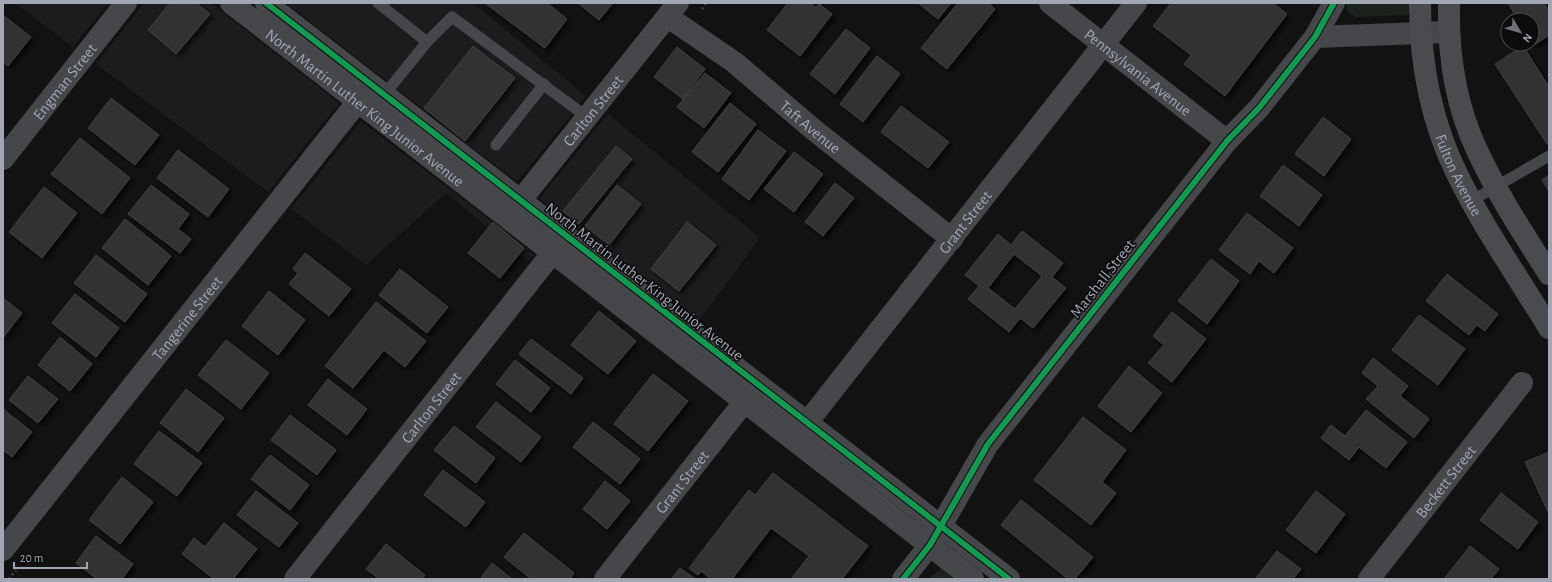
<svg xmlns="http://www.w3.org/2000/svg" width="1552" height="582" font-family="'Alegreya Sans',sans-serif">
<defs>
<filter id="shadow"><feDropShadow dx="3.5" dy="3.5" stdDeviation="2" flood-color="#0009"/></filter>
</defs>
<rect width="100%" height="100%" fill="#121212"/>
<g fill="#1c1c1e">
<polygon points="15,3 108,3 73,47"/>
<polygon points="144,3 211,3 339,103 268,192 96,64"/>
<polygon points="286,3 473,3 586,96 517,182"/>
<polygon points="608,114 760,238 698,322 539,199"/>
<polygon points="361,121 534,254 528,261 446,193 366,265 291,209"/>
</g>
<g fill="#1c221c">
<path d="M1346,3H1415L1412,12L1406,15L1356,17C1349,14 1347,11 1346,3Z"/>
<polygon points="942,568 966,579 928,579"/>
</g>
<g fill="#303031" stroke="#404246" fill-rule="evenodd" filter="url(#shadow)">
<polygon points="170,3 196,3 210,14 176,54 148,30"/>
<polygon points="485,3 547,3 567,19 545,48"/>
<polygon points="578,3 613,3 599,20"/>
<polygon points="788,3 810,3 816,8 819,4 832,14 800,56 767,30"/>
<polygon points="918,3 951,3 938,19"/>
<polygon points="958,3 988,3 995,9 947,69 921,48"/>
<polygon points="1171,3 1273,3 1287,14 1225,96 1184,64 1191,55 1153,26"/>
<polygon points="1508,3 1544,3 1549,11 1549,35 1534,45 1532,42 1532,20 1518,20"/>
<polygon points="3,15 31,37 8,66 3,62"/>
<polygon points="846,29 870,48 835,94 810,74"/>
<polygon points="473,46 515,78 465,141 424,108"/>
<polygon points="1523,46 1549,87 1549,143 1547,144 1495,64"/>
<polygon points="677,47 705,69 683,99 654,77"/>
<polygon points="877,56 900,74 863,122 840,104"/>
<polygon points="705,73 731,93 704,128 677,107"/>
<polygon points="111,98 159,135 135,165 88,128"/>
<polygon points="730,103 756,124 718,172 692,152"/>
<polygon points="901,106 949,142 928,168 881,132"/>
<polygon points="1323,117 1351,139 1324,176 1295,154"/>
<polygon points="758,130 786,151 749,200 722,179"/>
<polygon points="80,138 130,178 102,214 51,174"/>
<polygon points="616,146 632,159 579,224 563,211"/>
<polygon points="178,150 229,189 208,217 157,178"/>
<polygon points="794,152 823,174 794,212 764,189"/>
<polygon points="1283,165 1322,195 1299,226 1260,196"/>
<polygon points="1549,175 1549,191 1542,180"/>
<polygon points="835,183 854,198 823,236 805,222"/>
<polygon points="151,185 189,214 178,229 191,239 180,253 128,214"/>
<polygon points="617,185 641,204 609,245 585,226"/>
<polygon points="44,187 77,213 42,258 9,232"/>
<polygon points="1247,213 1293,248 1274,273 1259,261 1250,274 1219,250"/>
<polygon points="125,219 171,256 148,285 102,248"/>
<polygon points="493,222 524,248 500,278 468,253"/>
<polygon points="687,222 716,245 679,291 651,269"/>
<path d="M1022,231L1063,263L1052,277L1066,288L1033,328L1020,318L1009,332L968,299L979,286L965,275L998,234L1011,245ZM1014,254L1042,276L1015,309L988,288Z"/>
<polygon points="305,253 351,289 329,316 289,284 298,273 293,269"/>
<polygon points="96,255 147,294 125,322 74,283"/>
<polygon points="1211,259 1239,281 1207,324 1178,301"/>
<polygon points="400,269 448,307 427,333 379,295"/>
<polygon points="1447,274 1498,314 1485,331 1477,325 1469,335 1426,301"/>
<polygon points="269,291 305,320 278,355 242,326"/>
<polygon points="75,294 119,328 96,357 52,323"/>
<polygon points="3,298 22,313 3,338"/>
<polygon points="376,302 426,341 405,367 384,350 353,388 325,366"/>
<polygon points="599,311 636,341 608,374 571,345"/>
<polygon points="1172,312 1206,339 1172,382 1148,363 1164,345 1153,336"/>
<polygon points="1419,315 1465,349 1438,385 1392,350"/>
<polygon points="60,337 92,364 70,391 38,365"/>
<polygon points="531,339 583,378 571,394 519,354"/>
<polygon points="226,340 269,373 241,409 198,375"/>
<polygon points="1373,358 1408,386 1400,396 1429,419 1414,438 1366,399 1378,386 1362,373"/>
<polygon points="515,360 550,388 531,412 496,384"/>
<polygon points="1129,366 1162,393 1131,432 1098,406"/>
<polygon points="653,374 688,401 648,451 614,424"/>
<polygon points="28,376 58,399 38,423 9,400"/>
<polygon points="328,379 367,409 347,435 308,405"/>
<polygon points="186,389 224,418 198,452 160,423"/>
<polygon points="496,402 541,437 521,462 476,427"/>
<polygon points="3,409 32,432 12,457 3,450"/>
<polygon points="1366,410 1407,442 1386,468 1359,447 1349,460 1321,438 1331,425 1345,436"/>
<polygon points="290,415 336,450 317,475 271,440"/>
<polygon points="1083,417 1126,450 1102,482 1116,493 1091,525 1034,480"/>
<polygon points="593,422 640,459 620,484 573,447"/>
<polygon points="454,426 495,458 476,483 434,450"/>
<polygon points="159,431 202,463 177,496 134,464"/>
<polygon points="1549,452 1549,514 1525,462"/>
<polygon points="270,455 309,485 290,510 251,479"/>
<polygon points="443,470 485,502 466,527 424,495"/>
<polygon points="773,473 868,546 842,579 791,579 809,556 771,528 732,579 711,579 701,571 698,575 689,568 749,490 755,495"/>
<polygon points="122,477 153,502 120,544 89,520"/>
<polygon points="605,481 630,501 607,529 583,509"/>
<polygon points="256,491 298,523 279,547 237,515"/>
<polygon points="1316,491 1345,514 1316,553 1286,530"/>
<polygon points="1501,493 1538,522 1518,549 1480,520"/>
<polygon points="1021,500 1093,557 1075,579 1068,579 1001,525"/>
<polygon points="224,523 257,549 233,579 214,579 182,554 194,538 205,547"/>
<polygon points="524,533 574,573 570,579 531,579 504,557"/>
<polygon points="96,536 133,564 122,579 97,579 76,563"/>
<polygon points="386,544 425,575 422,579 379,579 366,569"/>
<polygon points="1470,546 1499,569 1491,579 1444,579"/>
<polygon points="1277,551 1301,569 1293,579 1255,579"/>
<polygon points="492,563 512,579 480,579"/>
<polygon points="680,568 695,579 671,579"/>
</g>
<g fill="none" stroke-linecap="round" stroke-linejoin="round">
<g stroke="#48494d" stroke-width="2.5" stroke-dasharray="2 3" stroke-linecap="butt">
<polyline points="702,9 706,3"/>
<polyline points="9,579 16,570"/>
</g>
<g stroke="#46474b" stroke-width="11">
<polyline points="378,3 427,42 384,95"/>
<polyline points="427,42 452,17 587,117"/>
<polyline points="496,145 544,84"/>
<polyline points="1471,201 1549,156"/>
</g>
<g stroke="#46474b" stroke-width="22">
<path id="s1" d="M1050,3L1227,141"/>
<path id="s2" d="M668,17L734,62L814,130L952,239"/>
<polyline points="1315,37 1448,32"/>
<path id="s3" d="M3,159L126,3"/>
<path id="s4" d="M509,215L678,3"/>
<path id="s5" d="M795,438L1136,3"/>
<path id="s6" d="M3,550L370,86"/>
<path id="s7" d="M295,579L564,238"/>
<path id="s8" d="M605,579L756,387"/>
<polyline points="903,579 930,545 988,444 1227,141 1259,108 1315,37 1334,3"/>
<path id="s9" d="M1369,579L1522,383"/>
</g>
<g stroke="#46474b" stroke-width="22">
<path id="s10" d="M231,3L973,579"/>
<polyline points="266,3 1009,579"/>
</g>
<g stroke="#4a4b4f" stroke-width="22">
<path id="s11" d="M1420,3C1420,62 1431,121 1457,174C1483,227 1518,277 1549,328"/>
<path d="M1449,3C1448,52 1455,103 1476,148C1496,192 1523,233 1549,274"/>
</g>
<defs>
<g id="cycleway">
<polyline points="266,3 1009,579"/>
<polyline points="903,579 930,545 988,444 1227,141 1259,108 1315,37 1334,3"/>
</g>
</defs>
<use href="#cycleway" stroke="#0c0c0d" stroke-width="8"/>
<use href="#cycleway" stroke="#139951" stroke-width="6"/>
</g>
<g text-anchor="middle" stroke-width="3" stroke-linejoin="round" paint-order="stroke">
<g font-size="16" fill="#a2a7b4" stroke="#0c0c0d">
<text dy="6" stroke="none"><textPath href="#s1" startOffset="112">Pennsylvania Avenue</textPath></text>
<text dy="6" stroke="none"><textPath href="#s3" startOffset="99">Engman Street</textPath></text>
<text dy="6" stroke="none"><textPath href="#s10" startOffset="170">North Martin Luther King Junior Avenue</textPath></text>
<text dy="6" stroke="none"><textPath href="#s4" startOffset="134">Carlton Street</textPath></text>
<text dy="6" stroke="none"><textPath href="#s2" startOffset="180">Taft Avenue</textPath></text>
<text dy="6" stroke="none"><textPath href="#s11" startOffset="178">Fulton Avenue</textPath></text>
<text dy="6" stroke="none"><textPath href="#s5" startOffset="275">Grant Street</textPath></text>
<text transform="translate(1102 278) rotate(-52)" y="6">Marshall Street</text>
<text transform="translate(645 281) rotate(38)" y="6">North Martin Luther King Junior Avenue</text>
<text dy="6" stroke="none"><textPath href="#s6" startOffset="296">Tangerine Street</textPath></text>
<text dy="6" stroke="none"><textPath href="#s7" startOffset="219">Carlton Street</textPath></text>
<text dy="6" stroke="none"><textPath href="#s9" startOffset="124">Beckett Street</textPath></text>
<text dy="6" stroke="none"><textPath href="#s8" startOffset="124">Grant Street</textPath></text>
</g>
</g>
<rect width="1552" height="582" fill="none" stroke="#a2a7b4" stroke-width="8"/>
<g transform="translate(1520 32) rotate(128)"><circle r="19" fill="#0c0c0d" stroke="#484a50"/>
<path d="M0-3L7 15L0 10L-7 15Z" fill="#70737b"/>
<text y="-6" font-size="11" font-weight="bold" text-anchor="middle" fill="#a2a7b4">N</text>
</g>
<path d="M14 562v6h73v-6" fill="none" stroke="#a2a7b4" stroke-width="2"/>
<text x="20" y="562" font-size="12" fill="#a2a7b4" stroke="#0c0c0d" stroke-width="3" paint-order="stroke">20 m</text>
</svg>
